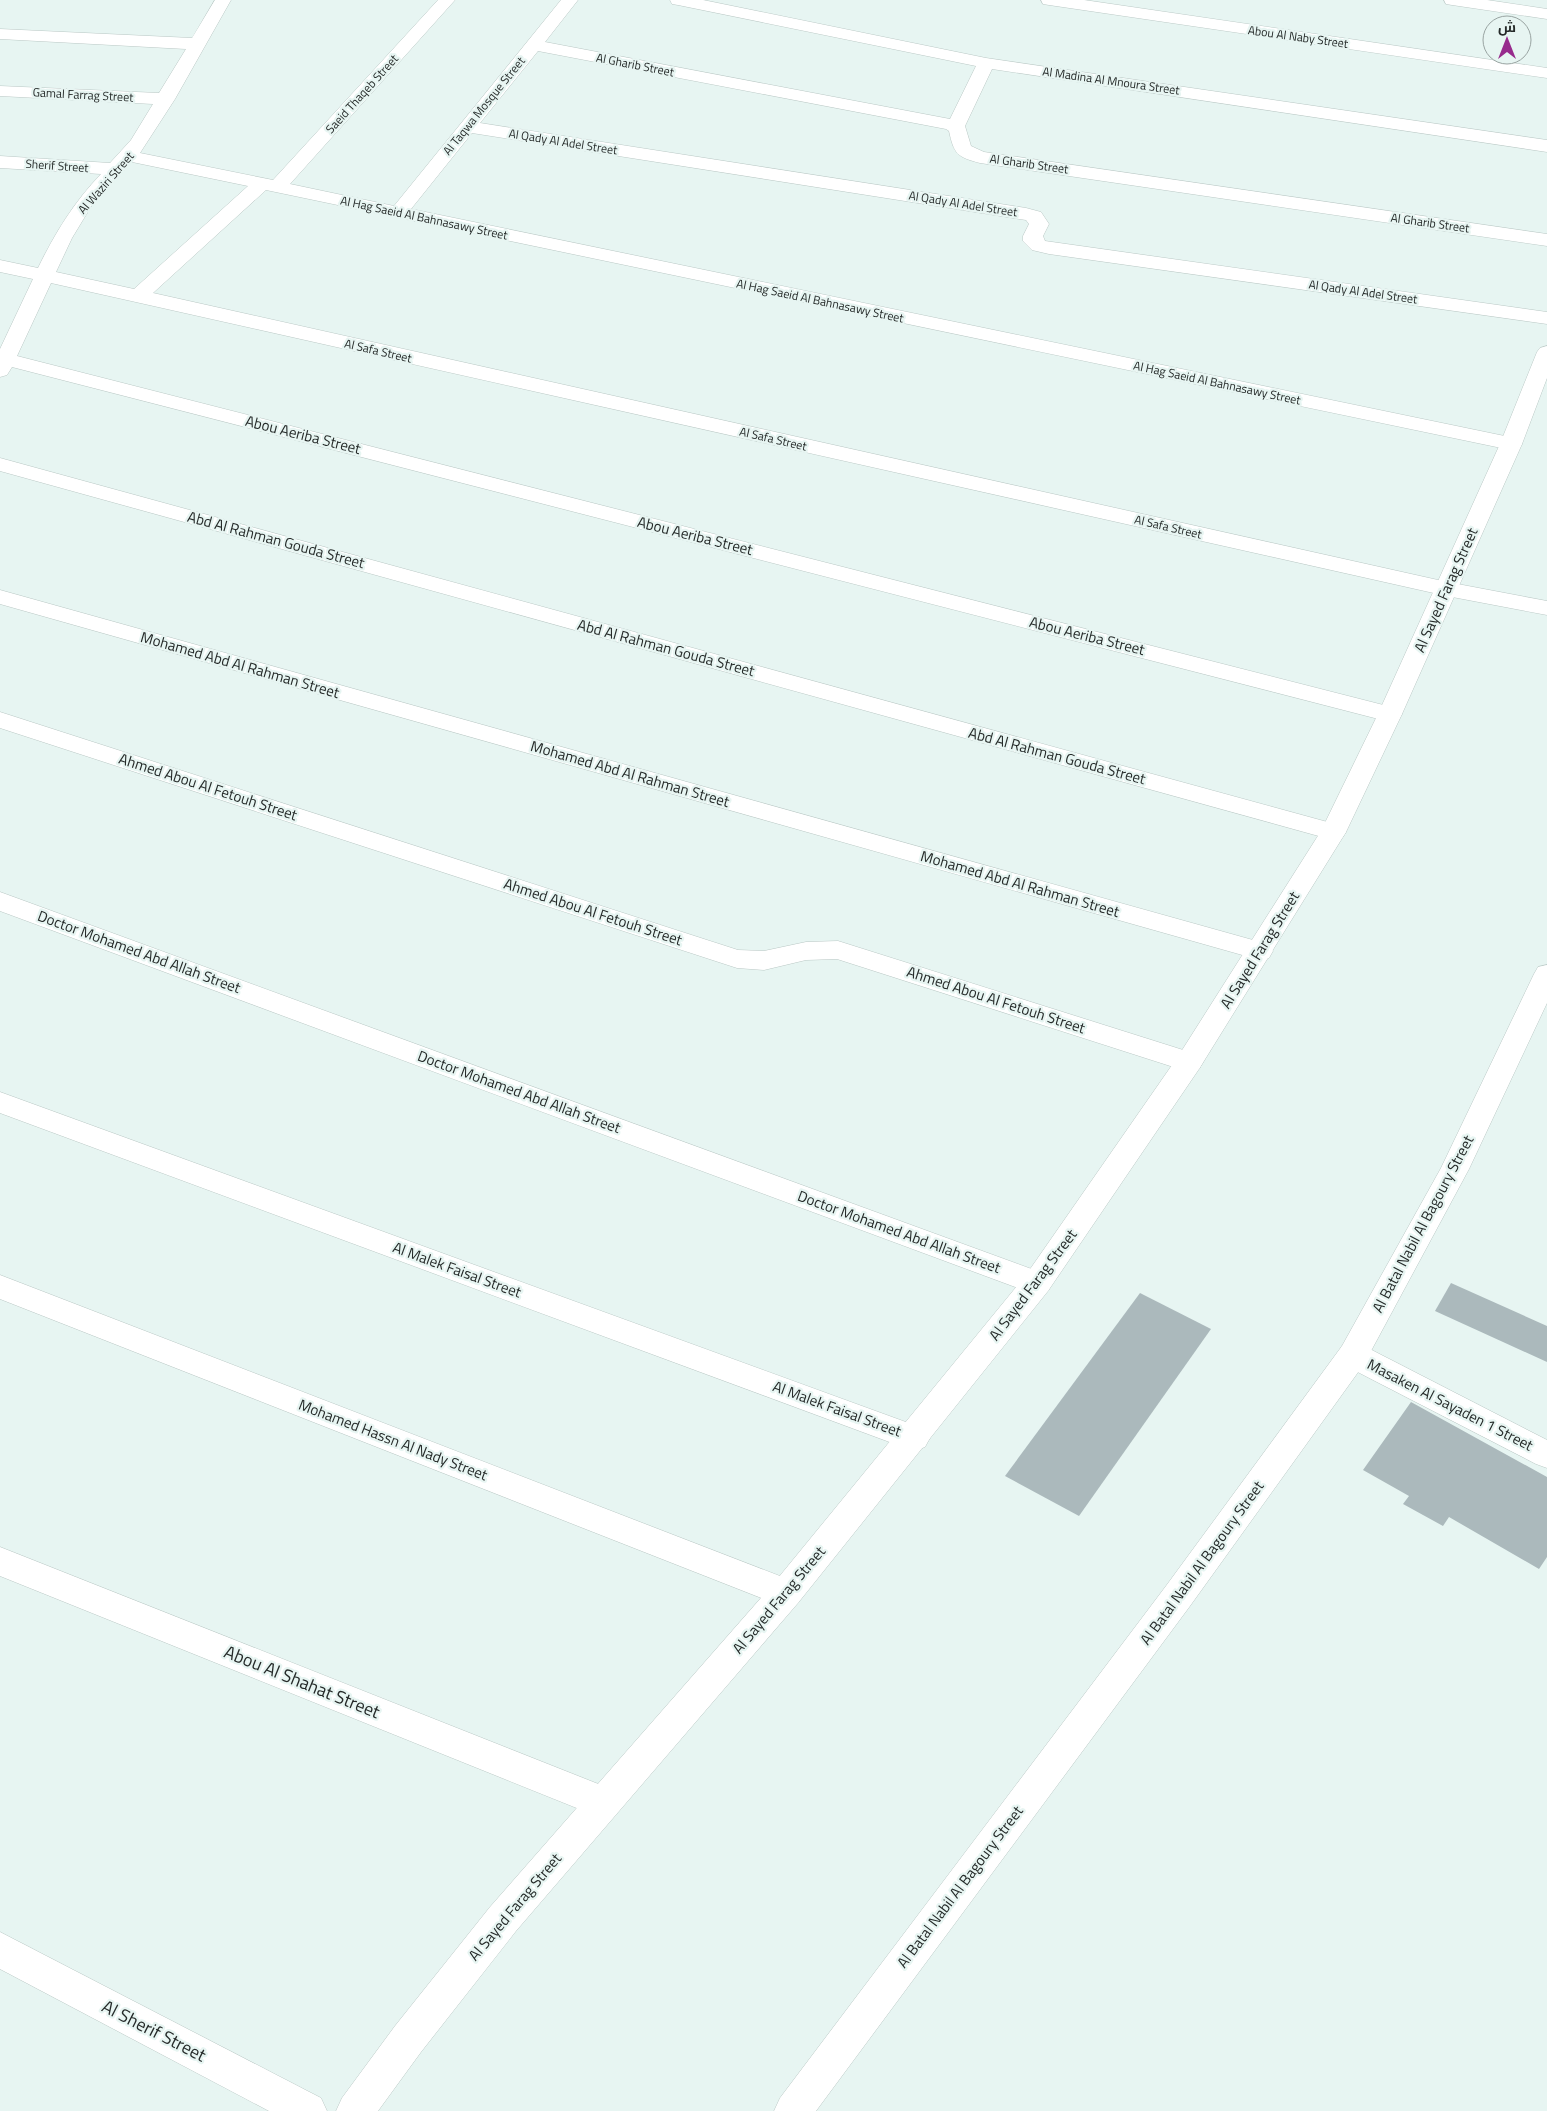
<svg xmlns="http://www.w3.org/2000/svg" width="1547" height="2111" font-family="'Titillium Web',Cairo,sans-serif">
<rect width="100%" height="100%" fill="#e7f5f2"/>
<g fill="#abb9bc">
<polygon points="1451,1283 1547,1326 1547,1362 1435,1311"/>
<polygon points="1140,1293 1211,1329 1079,1516 1005,1476"/>
<polygon points="1411,1402 1547,1477 1547,1557 1539,1569 1449,1517 1443,1526 1403,1504 1409,1496 1363,1470"/>
</g>
<g fill="none" stroke-linecap="round" stroke-linejoin="round">
<defs>
<g id="street">
<path d="M215,0H231L175,99L140,153L273,180L438,0H455L290,184L394,206L561,0H578L545,42L950,119L976,66L678,5L672,4L670,0H703L986,58L1547,140V152L992,69L965,126L971,146L984,152L1547,234V246L980,163C957,157 954,154 949,131L946,129L538,51L480,123L1026,208L1041,212L1049,224L1043,236L1045,241L1547,312V324L1049,254L1032,250L1023,241V236L1029,224L1026,220L472,133L411,209L1519,439L1522,444L1519,449L1511,450L266,190L153,293L1447,582L1547,601V615L1447,596L51,283L17,356L1399,709L1402,714L1399,719L1390,722L12,367L7,375L0,377V349L33,279L0,272V260L38,268C55,233 74,202 101,174L0,168V156L110,163L131,140L153,104L0,96V86L159,93L186,49L0,39V29L192,38ZM132,162L248,186L134,289L56,272L72,238L92,205Z"/>
<polygon points="1041,0 1084,0 1547,68 1547,78 1049,5 1043,4"/>
<polygon points="1444,0 1487,0 1547,9 1547,19 1452,5 1446,4"/>
<polygon points="0,458 1342,826 1346,832 1342,838 1333,840 0,471"/>
<polygon points="0,590 1260,942 1269,944 1273,951 1269,958 1260,960 0,604"/>
<polygon points="0,712 738,950 764,951 806,942 838,941 1199,1055 1203,1062 1199,1069 1189,1072 837,959 806,960 764,970 737,968 0,728"/>
<polygon points="0,892 1048,1275 1052,1283 1048,1291 1037,1295 1026,1291 0,911"/>
<polygon points="0,1092 925,1429 930,1438 925,1447 914,1451 903,1447 0,1113"/>
<polygon points="0,1275 798,1583 802,1593 798,1603 786,1607 774,1603 0,1299"/>
<polygon points="1353,1343 1364,1346 1547,1440 1547,1468 1536,1464 1342,1364 1338,1355 1342,1346"/>
<polygon points="0,1547 616,1791 621,1803 616,1815 604,1819 0,1576"/>
<polygon points="0,1932 321,2098 327,2111 269,2111 0,1969"/>
</g>
<g id="secondary">
<polygon points="1547,346 1547,378 1522,444 1402,714 1346,832 1199,1069 1048,1291 798,1603 516,1931 421,2052 378,2111 336,2111 342,2098 395,2026 490,1907 774,1583 1026,1275 1179,1055 1321,831 1378,714 1500,444 1537,352 1540,348"/>
<polygon points="1547,965 1547,1003 1469,1169 1364,1364 1190,1606 816,2111 774,2111 780,2098 1166,1586 1342,1346 1441,1168 1534,974 1538,967"/>
</g>
</defs>
<use href="#street" stroke="#bac8c5" stroke-width="1"/>
<use href="#secondary" stroke="#bac8c5" stroke-width="1"/>
<use href="#street" fill="#fff" fill-rule="evenodd"/>
<use href="#secondary" fill="#fff" fill-rule="evenodd"/>
</g>
<g text-anchor="middle" stroke-width="4.5" stroke-linejoin="round" paint-order="stroke">
<g font-size="12" fill="#252a29" stroke="#e7f5f2">
<text transform="translate(1298 37) rotate(8)" y="4">Abou Al Naby Street</text>
<text transform="translate(635 65) rotate(11)" y="4">Al Gharib Street</text>
<text transform="translate(1111 81) rotate(8)" y="4">Al Madina Al Mnoura Street</text>
<text transform="translate(362 94) rotate(-48)" y="4">Saeid Thaqeb Street</text>
<text transform="translate(83 95) rotate(3)" y="4">Gamal Farrag Street</text>
<text transform="translate(484 106) rotate(-51)" y="4">Al Taqwa Mosque Street</text>
<text transform="translate(563 142) rotate(9)" y="4">Al Qady Al Adel Street</text>
<text transform="translate(1029 164) rotate(8)" y="4">Al Gharib Street</text>
<text transform="translate(57 166) rotate(4)" y="4">Sherif Street</text>
<text transform="translate(106 183) rotate(-49)" y="4">Al Waziri Street</text>
<text transform="translate(963 204) rotate(9)" y="4">Al Qady Al Adel Street</text>
<text transform="translate(424 218) rotate(12)" y="4">Al Hag Saeid Al Bahnasawy Street</text>
<text transform="translate(1430 223) rotate(8)" y="4">Al Gharib Street</text>
<text transform="translate(1363 292) rotate(8)" y="4">Al Qady Al Adel Street</text>
<text transform="translate(820 301) rotate(12)" y="4">Al Hag Saeid Al Bahnasawy Street</text>
<text transform="translate(378 351) rotate(13)" y="4">Al Safa Street</text>
<text transform="translate(1217 383) rotate(12)" y="4">Al Hag Saeid Al Bahnasawy Street</text>
<text transform="translate(773 439) rotate(13)" y="4">Al Safa Street</text>
<text transform="translate(1168 527) rotate(13)" y="4">Al Safa Street</text>
</g>
<g font-size="15" fill="#252a29" stroke="#e7f5f2">
<text transform="translate(303 435) rotate(14)" y="5">Abou Aeriba Street</text>
<text transform="translate(695 536) rotate(14)" y="5">Abou Aeriba Street</text>
<text transform="translate(276 540) rotate(15)" y="5">Abd Al Rahman Gouda Street</text>
<text transform="translate(1446 590) rotate(-66)" y="5">Al Sayed Farag Street</text>
<text transform="translate(1087 636) rotate(14)" y="5">Abou Aeriba Street</text>
<text transform="translate(666 648) rotate(15)" y="5">Abd Al Rahman Gouda Street</text>
<text transform="translate(240 665) rotate(16)" y="5">Mohamed Abd Al Rahman Street</text>
<text transform="translate(1057 756) rotate(15)" y="5">Abd Al Rahman Gouda Street</text>
<text transform="translate(630 774) rotate(16)" y="5">Mohamed Abd Al Rahman Street</text>
<text transform="translate(208 787) rotate(18)" y="5">Ahmed Abou Al Fetouh Street</text>
<text transform="translate(1020 884) rotate(16)" y="5">Mohamed Abd Al Rahman Street</text>
<text transform="translate(593 912) rotate(18)" y="5">Ahmed Abou Al Fetouh Street</text>
<text transform="translate(1260 950) rotate(-58)" y="5">Al Sayed Farag Street</text>
<text transform="translate(139 952) rotate(20)" y="5">Doctor Mohamed Abd Allah Street</text>
<text transform="translate(996 1000) rotate(18)" y="5">Ahmed Abou Al Fetouh Street</text>
<text transform="translate(519 1092) rotate(20)" y="5">Doctor Mohamed Abd Allah Street</text>
<text transform="translate(1423 1224) rotate(-62)" y="5">Al Batal Nabil Al Bagoury Street</text>
<text transform="translate(899 1232) rotate(20)" y="5">Doctor Mohamed Abd Allah Street</text>
<text transform="translate(457 1270) rotate(20)" y="5">Al Malek Faisal Street</text>
<text transform="translate(1033 1285) rotate(-53)" y="5">Al Sayed Farag Street</text>
<text transform="translate(1450 1405) rotate(27)" y="5">Masaken Al Sayaden 1 Street</text>
<text transform="translate(837 1409) rotate(20)" y="5">Al Malek Faisal Street</text>
<text transform="translate(393 1440) rotate(21)" y="5">Mohamed Hassn Al Nady Street</text>
<text transform="translate(1202 1563) rotate(-54)" y="5">Al Batal Nabil Al Bagoury Street</text>
<text transform="translate(779 1600) rotate(-50)" y="5">Al Sayed Farag Street</text>
<text transform="translate(960 1887) rotate(-53)" y="5">Al Batal Nabil Al Bagoury Street</text>
<text transform="translate(515 1907) rotate(-50)" y="5">Al Sayed Farag Street</text>
</g>
<g font-size="18" fill="#252a29" stroke="#e7f5f2">
<text transform="translate(302 1682) rotate(22)" y="6">Abou Al Shahat Street</text>
<text transform="translate(154 2031) rotate(27)" y="6">Al Sherif Street</text>
</g>
</g>
<g transform="translate(1507 40)"><circle r="24" fill="#e7f5f2" stroke="#99a4a2"/>
<path d="M0-4L9 19L0 12L-9 19Z" fill="#972b8d"/>
<text y="-8" font-size="14" font-weight="bold" text-anchor="middle" fill="#252a29">ش</text>
</g>
</svg>
